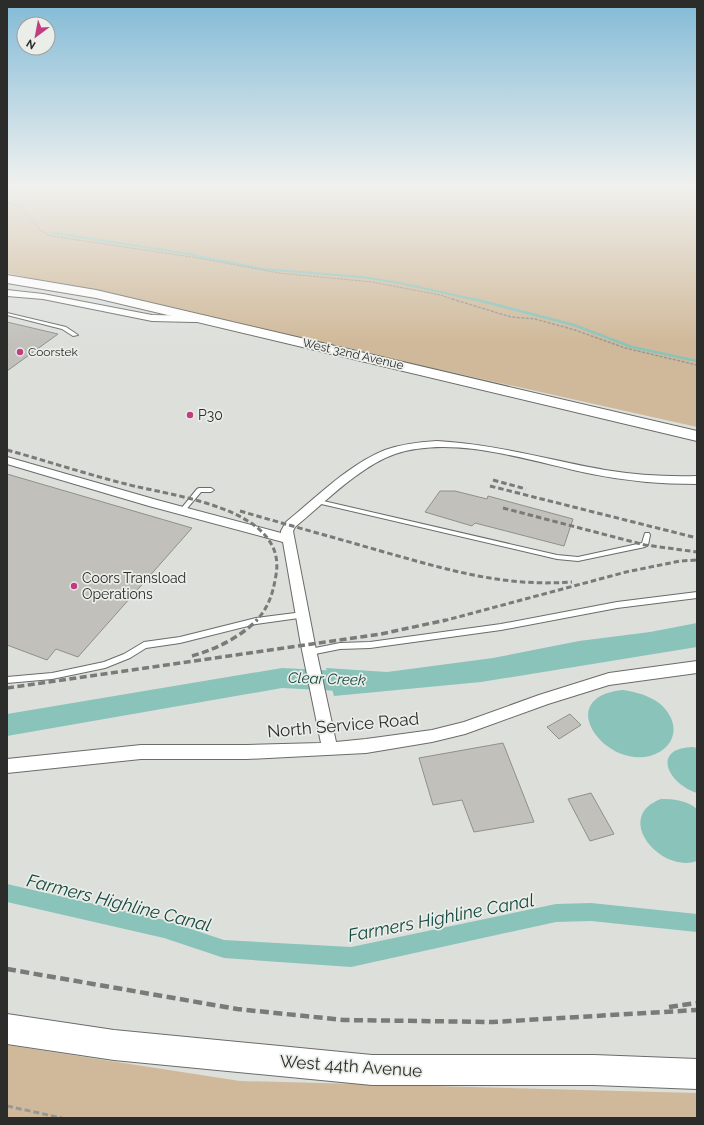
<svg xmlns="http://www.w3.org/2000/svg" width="704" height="1125" font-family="Raleway,sans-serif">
<rect width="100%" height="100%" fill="#dddfdb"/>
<g fill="#d0b99a">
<polygon points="7,186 697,186 697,427 7,273"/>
<polygon points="7,1045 240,1081 697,1093 697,1118 7,1118"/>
</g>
<g fill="#8ac3ba">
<polygon points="697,623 697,647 481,682 334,696 326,668 387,672 493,658 579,641 650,632"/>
<path d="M623,690C636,692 648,695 659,703C681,721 678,748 650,756C604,768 552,697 623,690Z"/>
<path d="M693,747L697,748V793C667,783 651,748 693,747Z"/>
<path d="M661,799C673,799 687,800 697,809V861C661,874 612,817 661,799Z"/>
</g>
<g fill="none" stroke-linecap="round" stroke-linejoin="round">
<polyline stroke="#8ac3ba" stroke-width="2" points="53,233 183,253 263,269 362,277 400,283 477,300"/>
<polyline stroke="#8ac3ba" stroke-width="2.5" points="474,299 574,325 632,347 697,361"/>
<polygon fill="#8ac3ba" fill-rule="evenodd" points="7,884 164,920 224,940 351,947 556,904 591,903 697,914 697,932 591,921 556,922 351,967 224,958 164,938 7,902"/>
<polygon fill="#8ac3ba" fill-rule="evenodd" points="282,668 359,672 368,675 372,682 368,689 359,692 282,688 7,736 7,714"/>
</g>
<g fill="#c1c0bb" stroke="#90908b">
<polygon points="7,322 58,334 7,371"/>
<polygon points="7,474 192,528 78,657 56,649 47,660 7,645"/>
<polygon points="440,491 455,491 487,499 488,496 573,519 564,546 475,523 472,526 425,512"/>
<polygon points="570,714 581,725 559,739 547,727"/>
<polygon points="503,743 534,822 474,832 462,800 433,805 419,758"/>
<polygon points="591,793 614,834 590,841 568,799"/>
</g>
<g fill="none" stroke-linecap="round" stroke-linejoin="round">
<defs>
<g id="lane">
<polygon points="7,313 66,327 78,335 73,336 62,329 7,315"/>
<polygon points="199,488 211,488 214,490 211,492 201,492 184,512 180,512 179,511 180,510 197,489"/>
<polygon points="319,500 557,555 578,557 642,543 645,533 649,533 650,535 648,545 645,547 578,561 557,559 317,503 316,502"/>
<polygon points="697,592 697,598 617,608 501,630 370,648 340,649 310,655 307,654 306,652 307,650 310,649 340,643 370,642 501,624 617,602"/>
<polygon points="303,612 306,613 307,615 306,617 256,624 180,643 146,648 130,658 105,668 52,679 7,683 7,677 52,673 104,662 124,654 144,642 180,637 256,618"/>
</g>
<g id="street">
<polygon points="7,290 43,294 152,315 207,316 212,319 207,322 193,322 152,321 43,299 7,296"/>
<path d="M437,441C495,444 549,460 605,470C636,475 666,477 697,476V484C662,484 626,481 592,474C532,462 455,434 395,454C360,466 323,504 295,527L293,531L315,645L336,742L366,739L432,730L464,722L539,695L609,673L697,661V673L609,685L548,704L465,734L432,742L366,753L247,759H141L7,773V759L141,745H247L321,743L301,645L283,542L149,506L7,464V457L157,500L281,533V531L286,522C317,497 348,465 385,450C402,444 419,442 437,441Z"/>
</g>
<g id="secondary">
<polygon points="7,275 96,290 697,431 697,441 96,298 7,283"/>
<polygon points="7,1014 114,1030 372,1055 594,1055 697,1059 697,1089 594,1085 372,1085 114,1060 7,1044"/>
</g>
</defs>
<use href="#lane" stroke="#6a6c68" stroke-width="2"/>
<use href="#street" stroke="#6a6c68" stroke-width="2"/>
<use href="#secondary" stroke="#6a6c68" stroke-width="2"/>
<polyline stroke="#979996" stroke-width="1" stroke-dasharray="2.5 1" stroke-linecap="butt" points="7,203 21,207 40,230 51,236 198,258 279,273 372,282 440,295 455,300"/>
<polyline stroke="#979996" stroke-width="1.5" stroke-dasharray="3 1.5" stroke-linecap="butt" points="452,299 511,317 535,319 575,330 625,348 697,365"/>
<polyline stroke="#979996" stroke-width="3" stroke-dasharray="6 3" stroke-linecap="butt" points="7,1106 62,1118"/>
<use href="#lane" fill="#fff" fill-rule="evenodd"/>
<use href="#street" fill="#fff" fill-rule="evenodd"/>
<use href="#secondary" fill="#fff" fill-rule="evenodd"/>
<g stroke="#7a7b78" stroke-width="3" stroke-dasharray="5.5 3" stroke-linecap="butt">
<path d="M7,450C47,461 86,474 126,484C170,496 288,507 276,575C273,593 269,607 256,621"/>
<polyline points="493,480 526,489"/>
<polyline points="490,486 697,538"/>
<polyline points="503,508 645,545 697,552"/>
<path d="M240,511C288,525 336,538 384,552C449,570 503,587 572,582"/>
<polyline points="443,621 626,572 680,561 697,560"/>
</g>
<g stroke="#7a7b78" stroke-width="3.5" stroke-dasharray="7 3.5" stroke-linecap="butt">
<path d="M192,656C216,649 239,638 257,620"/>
<polyline points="7,688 381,634 446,620"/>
</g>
<g stroke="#7a7b78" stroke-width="4.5" stroke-dasharray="9 4.5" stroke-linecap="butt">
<polyline points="7,969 237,1009 344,1020 493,1022 697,1010"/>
<polyline points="669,1007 697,1003"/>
</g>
</g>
<linearGradient id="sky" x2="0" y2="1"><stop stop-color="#82bad6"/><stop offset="0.54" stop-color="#f0f1ef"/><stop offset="1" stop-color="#f0f1ef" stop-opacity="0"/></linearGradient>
<rect width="704" height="343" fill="url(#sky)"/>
<g fill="#c23d80" stroke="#eaede8" stroke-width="1.5">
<circle cx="20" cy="352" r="4"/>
<circle cx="190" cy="415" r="4"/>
<circle cx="74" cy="586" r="4"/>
</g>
<g text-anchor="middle" stroke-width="3.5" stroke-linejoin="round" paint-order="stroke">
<g font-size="12" fill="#2c2d2b" stroke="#eaede8" text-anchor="start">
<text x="28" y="356">Coorstek</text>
</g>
<g font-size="12" fill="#2c2d2b" stroke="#eaede8">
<text transform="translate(353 354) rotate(13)" y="4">West 32nd Avenue</text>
</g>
<g font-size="14" fill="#2c2d2b" stroke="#eaede8" text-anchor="start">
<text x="198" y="420">P30</text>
<text x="82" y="583">Coors Transload<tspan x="82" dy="16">Operations</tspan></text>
</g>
<g font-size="15" font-style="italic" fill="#154842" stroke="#eaede8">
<text transform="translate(327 679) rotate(2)" y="5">Clear Creek</text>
</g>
<g font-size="17" fill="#2c2d2b" stroke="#eaede8">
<text transform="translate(343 725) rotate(-5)" y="6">North Service Road</text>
<text transform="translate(351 1066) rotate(4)" y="6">West 44th Avenue</text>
</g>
<g font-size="18" font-style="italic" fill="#154842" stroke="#eaede8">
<text transform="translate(119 903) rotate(14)" y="6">Farmers Highline Canal</text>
<text transform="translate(441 918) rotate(-11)" y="6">Farmers Highline Canal</text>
</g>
</g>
<rect width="704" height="1125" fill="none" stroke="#2c2d2b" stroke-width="16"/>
<g transform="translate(36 36) rotate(212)"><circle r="19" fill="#eaede8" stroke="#9ea09c"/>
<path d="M0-3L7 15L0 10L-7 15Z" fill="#c23d80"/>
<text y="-6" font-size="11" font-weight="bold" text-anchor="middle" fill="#2c2d2b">N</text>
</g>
</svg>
